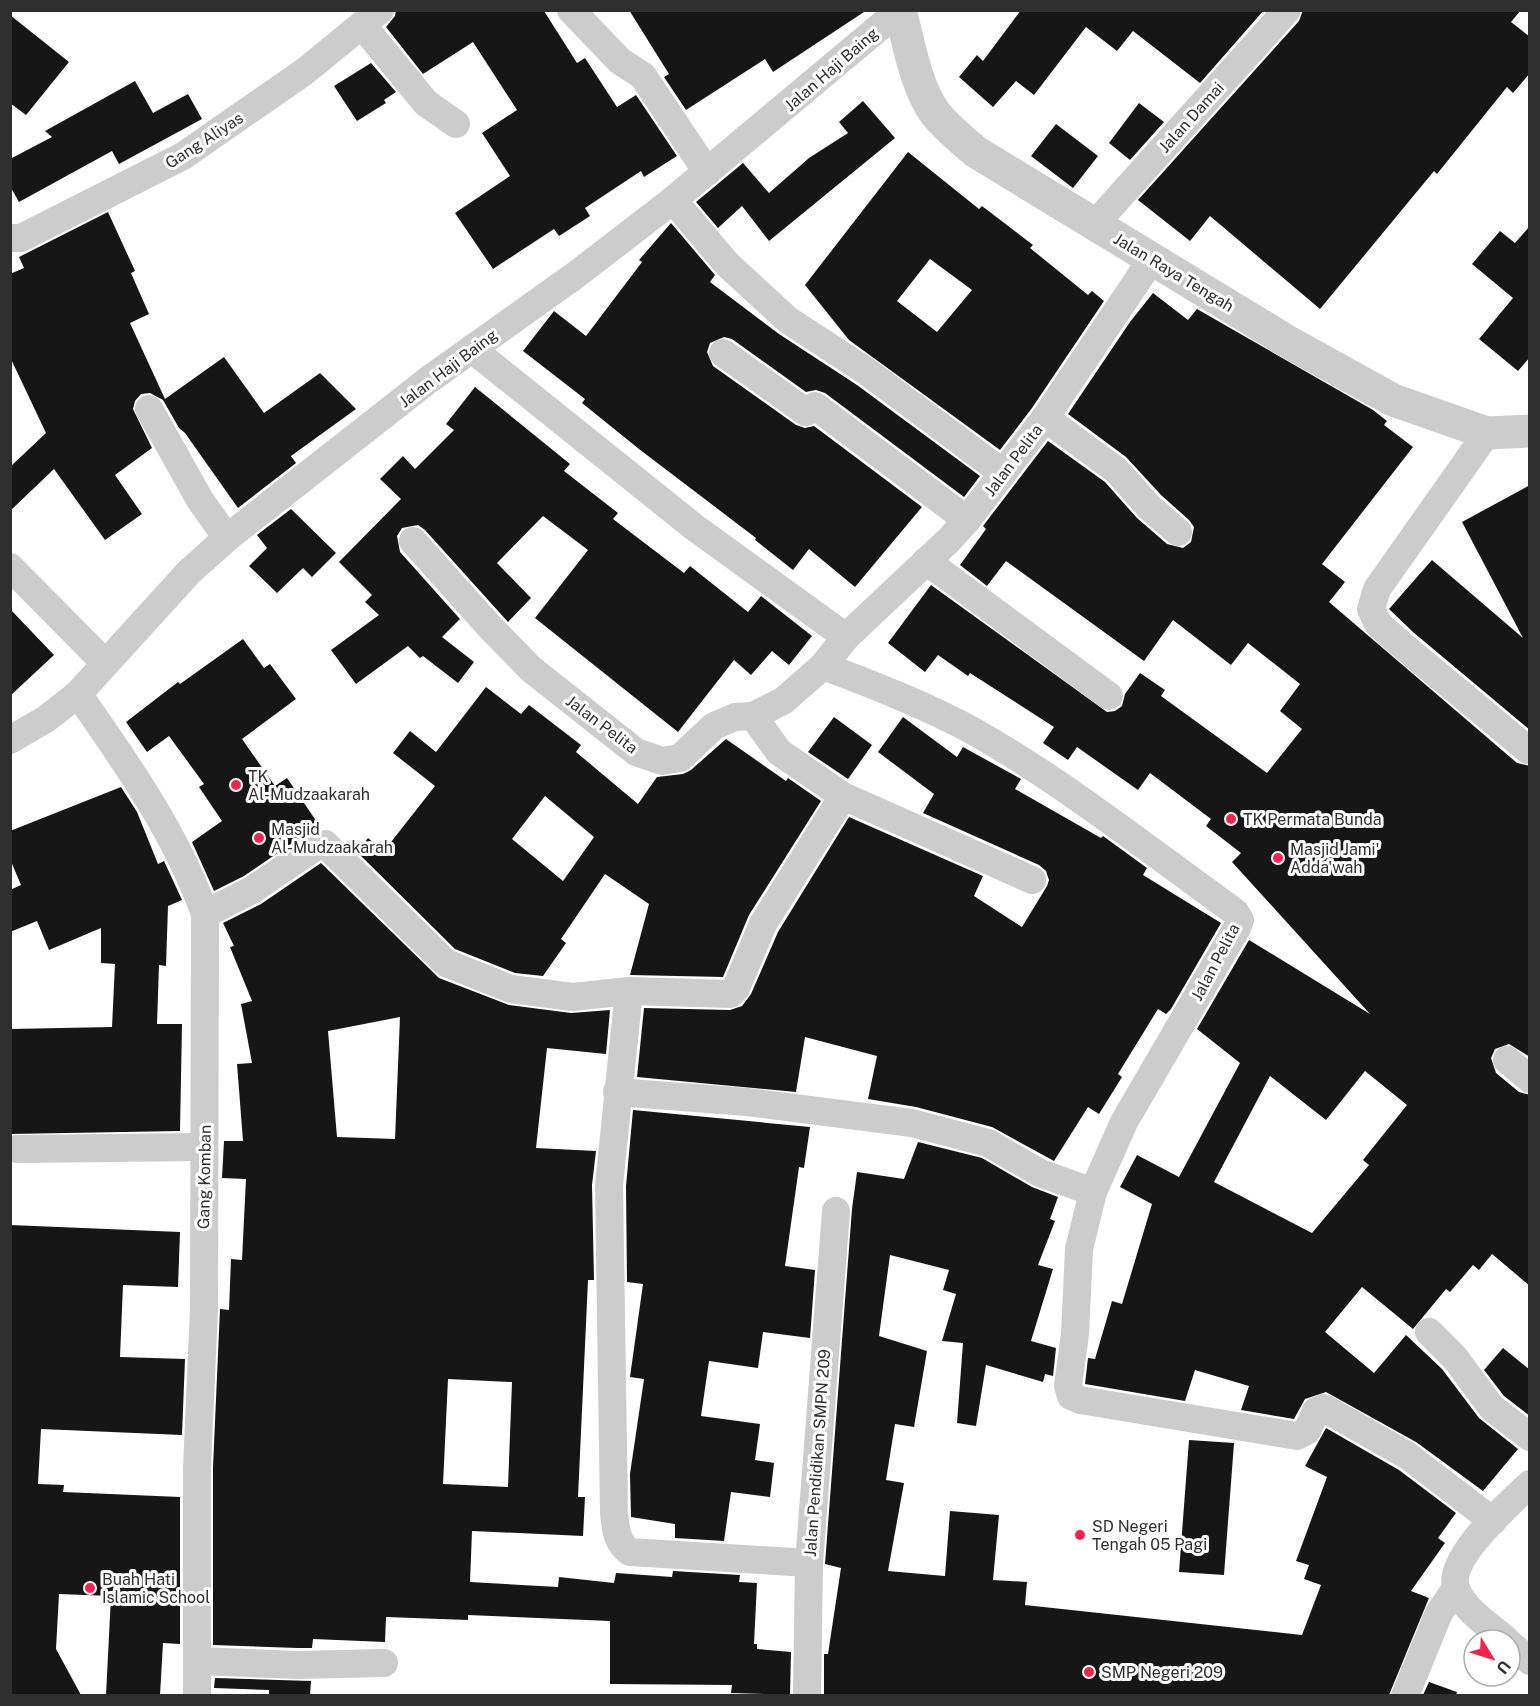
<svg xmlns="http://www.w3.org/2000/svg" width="1540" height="1706" font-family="'Public Sans',sans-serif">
<rect width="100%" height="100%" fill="#fff"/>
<g fill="#161616" fill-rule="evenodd">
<polygon points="396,10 544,11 577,63 585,58 617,107 636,95 677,156 644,177 641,171 585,208 590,216 559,236 554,229 493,269 455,213 510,176 482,133 517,110 473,42 423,74 386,27 395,16"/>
<polygon points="629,10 867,10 773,72 765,59 686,110 664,77 669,74"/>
<polygon points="1021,10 1264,10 1200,83 1133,31 1117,51 1086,27 1034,95 1016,81 993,107 959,77 977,55 983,61"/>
<polygon points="1303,10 1521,10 1511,22 1530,37 1530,73 1513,93 1507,87 1437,174 1434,171 1320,309 1210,216 1190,241 1138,200 1299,21"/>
<polygon points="10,15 69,62 26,115 10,103"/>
<polygon points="371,63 396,92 384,100 386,103 357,121 334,86"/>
<polygon points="135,81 153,113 188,94 202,119 119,164 112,151 19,202 10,186 10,159 52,137 45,131"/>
<polygon points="863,101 895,138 769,241 742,206 718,228 696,202 743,163 769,193 809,158 848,133 839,122"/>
<polygon points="1139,103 1164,122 1130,160 1109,143"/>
<polygon points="1056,124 1098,156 1073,188 1031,156"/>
<path d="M908,152L979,209L982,206L1033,245L1030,248L1088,295L1092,291L1104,301L1032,408L1000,450L849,340L805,285ZM930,259L972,290L937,332L897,301Z"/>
<polygon points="108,212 135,271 131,273 149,314 130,323 165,399 224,357 264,413 320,373 356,409 291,456 296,463 238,508 185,433 179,428 163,400 150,393 141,394 135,401 133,409 152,448 115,475 142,514 105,540 54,469 10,511 10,467 46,433 10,357 10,274 24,268 19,257"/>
<polygon points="671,223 715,275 710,282 779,334 857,385 980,476 964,497 825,393 816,390 806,392 732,339 724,337 710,343 707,352 713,366 796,425 805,428 814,426 922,507 855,587 809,549 793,570 755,540 756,538 639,449 582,403 585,399 523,351 554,311 586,336 642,262 639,260"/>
<polygon points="1530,226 1530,357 1518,371 1479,339 1513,298 1472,264 1500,231 1515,243"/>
<path d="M1153,293L1188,320L1197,309L1373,410L1387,421L1384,425L1413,447L1322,564L1345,582L1329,602L1517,763L1530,766V1057L1509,1044L1495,1049L1491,1058L1496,1073L1519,1092L1530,1095V1286L1492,1254L1479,1270L1473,1265L1450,1292L1446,1289L1413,1329L1362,1287L1325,1332L1374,1373L1406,1335L1442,1369L1479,1418L1518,1449L1483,1491L1416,1442L1326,1392L1305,1399L1294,1419L1241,1410L1249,1386L1195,1370L1185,1401L1085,1384L1088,1358L1095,1359L1112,1301L1122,1304L1152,1204L1120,1187L1137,1155L1179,1177L1240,1063L1197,1029L1249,940L1370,1014L1232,862L1241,853L1206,826L1211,819L1150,773L1138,790L1077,747L1068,760L1043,743L1054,727L970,673L968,676L938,655L925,672L888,643L931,585L1107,712L1115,711L1122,706L1125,694L1140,673L1165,690L1161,696L1267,773L1302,729L1280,711L1300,684L1248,643L1231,665L1173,620L1144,661L1006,561L987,586L960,565L986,529L983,526L1048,441L1105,482L1137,518L1167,544L1183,548L1191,542L1194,527L1189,520L1161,495L1126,457L1068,414L1130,322ZM1365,1071L1407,1105L1363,1160L1369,1165L1312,1233L1214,1182L1270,1076L1326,1120Z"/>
<polygon points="475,387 570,464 564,471 618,513 613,519 684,573 690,566 748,612 761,596 812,636 789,665 772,651 751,675 734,660 678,732 535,618 588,550 543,516 497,563 531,598 508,622 425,530 418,525 402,528 397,536 400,552 460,619 442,637 474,662 458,683 423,656 420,658 408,646 356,684 331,650 379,615 365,602 372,595 339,562 401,499 380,479 403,456 415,469 454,430 446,424"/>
<polygon points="1530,485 1530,730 1413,632 1389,609 1432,560 1523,638 1462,522"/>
<polygon points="291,509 336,553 312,577 303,568 277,593 249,566 267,548 257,535"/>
<polygon points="10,609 54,655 10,696"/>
<polygon points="243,639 264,668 270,664 296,699 242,739 275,786 287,778 321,828 308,832 244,876 214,891 192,842 222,821 199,787 204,784 169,736 147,752 126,722 178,682 180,684"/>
<path d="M486,687L521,714L529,705L581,745L576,752L638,804L657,777L683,774L691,770L726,739L786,781L788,778L821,801L749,915L723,977L630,975L649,904L605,874L561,939L566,943L543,976L515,973L455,949L357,852L368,838L384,851L435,786L393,753L410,731L436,752ZM545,796L594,837L563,881L512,839Z"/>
<polygon points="834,717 872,745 848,779 808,752"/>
<polygon points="903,717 957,757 963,747 1021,779 1015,789 1101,838 1103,836 1147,868 1143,875 1221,923 1171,1009 1166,1014 1158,1009 1118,1074 1122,1077 1099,1114 1088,1107 1054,1161 992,1127 916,1107 868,1099 877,1056 805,1037 796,1092 637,1077 644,1008 730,1010 742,1006 751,994 778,932 849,817 983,876 974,896 1022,927 1047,886 1049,880 1046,871 1039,865 923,813 934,794 878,752"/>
<polygon points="121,787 137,812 158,864 164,861 182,900 168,906 166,966 159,965 157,1024 182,1024 180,1131 10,1134 10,1029 112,1027 115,964 101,963 101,928 49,950 37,921 10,932 10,890 21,885 10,859 10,831"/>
<path d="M321,863L439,978L509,1005L571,1013L610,1010L606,1054L547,1048L536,1148L596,1151L592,1185L594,1280H588L578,1497H585L583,1536L472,1531L470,1582L558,1587L559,1577L614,1583L616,1573L672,1577L673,1571L740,1575L739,1582L757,1583L754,1644H757V1649L791,1652L790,1695L731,1693L732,1685L610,1684V1621L468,1615V1620L386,1617L385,1642L313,1639L312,1648H298L213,1645V1467L220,1309L229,1310L231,1259L242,1260L246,1179L222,1178L224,1141H243L237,1064L252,1063L241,1004L252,1001L230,947L234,946L223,923L261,904ZM400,1017L395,1139L337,1137L328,1031ZM448,1379L512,1382L508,1487L443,1484Z"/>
<polygon points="633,1110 810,1127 804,1168 799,1167 785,1266 815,1270 810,1338 763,1332 758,1368 709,1361 701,1416 760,1424 755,1460 774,1463 770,1497 731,1492 724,1541 675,1538 675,1524 631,1517 630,1474 644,1379 630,1377 643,1284 627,1282 626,1186"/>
<polygon points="918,1142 982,1158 1032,1187 1058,1197 1050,1219 1055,1221 1038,1265 1053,1269 1031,1341 1056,1348 1053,1376 1045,1374 1043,1382 986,1365 976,1426 957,1423 963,1343 942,1341 956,1294 943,1290 949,1270 890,1255 879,1336 927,1351 914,1427 895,1424 886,1480 904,1483 888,1571 945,1576 950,1511 999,1515 993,1580 1027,1582 1025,1605 1302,1635 1321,1585 1304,1579 1309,1565 1296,1561 1327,1477 1305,1466 1326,1428 1399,1470 1456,1513 1438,1538 1445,1543 1411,1591 1429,1598 1389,1695 824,1695 824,1654 828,1654 841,1568 825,1564 852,1209 857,1172 904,1179"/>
<polygon points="10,1225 180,1232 178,1287 123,1285 120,1357 185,1359 182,1435 41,1429 38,1484 64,1485 63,1492 180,1497 180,1644 163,1643 160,1695 106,1695 111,1596 59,1594 56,1649 81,1695 10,1695"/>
<polygon points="1503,1348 1530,1370 1530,1416 1504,1396 1484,1370"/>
<polygon points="1189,1440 1234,1443 1224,1575 1179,1572"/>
<polygon points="215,1678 311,1681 310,1695 269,1695 269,1690 214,1688"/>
<polygon points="1429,1682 1457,1692 1456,1695 1423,1695"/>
</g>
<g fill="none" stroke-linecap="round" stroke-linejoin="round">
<g stroke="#ccc" stroke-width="28">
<polyline points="571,10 620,61 643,76 707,172"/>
<polyline points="362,25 426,103 456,124"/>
<polyline points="673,200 727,264 788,320 866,371 1003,473"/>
<polyline points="1095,224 1287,10"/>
<polyline points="10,238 21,238 183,156 304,72 380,10"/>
<polyline points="472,349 694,527 846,637"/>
<polyline points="723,353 806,412 815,406 967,520"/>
<polyline points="149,409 200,500 227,538"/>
<polyline points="1045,418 1116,470 1149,507 1178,532"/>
<polyline points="1487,433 1377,589 1371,609 1378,624 1402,645 1528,750"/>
<polyline points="413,541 490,627 531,669 636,752 662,761 680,758 714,726 735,717 753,716 783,701 823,666 846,637 949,540 967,520 1045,418 1152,259"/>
<polyline points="926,561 1109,696"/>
<polyline points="10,567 105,663"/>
<path d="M823,666C874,685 925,705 973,731C1065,783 1150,851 1235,912L1240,920L1237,928L1124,1122L1093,1192L1079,1249L1075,1334L1068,1386L1071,1396L1080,1400L1297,1436L1307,1431L1316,1411L1324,1408L1408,1456L1493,1521"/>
<path d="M78,694C127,764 176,833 205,914L204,1309L197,1467V1696"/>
<polyline points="753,716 779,752 843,796 1032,880"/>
<polyline points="10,740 46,719 78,694 189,572 227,538 427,381 577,274 673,200 900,10"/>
<polyline points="205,914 252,890 317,846 325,844 446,963 511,989 573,997 629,991 730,994 736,988 763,924 843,796"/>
<path d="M629,991L609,1185L614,1513C616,1529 616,1542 630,1552L809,1563"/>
<polyline points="1507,1060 1530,1079"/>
<polyline points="617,1092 747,1102 912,1123 988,1143 1040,1173 1093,1192"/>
<polyline points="17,1149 203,1147"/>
<polyline points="1429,1332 1455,1358 1492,1408 1530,1437"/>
<path d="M1506,1640C1489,1625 1467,1612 1457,1591C1443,1561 1510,1503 1530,1484"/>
<polyline points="1510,1644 1530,1661"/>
<polyline points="197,1661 298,1665 384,1663"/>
<polyline points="807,1696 809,1563 836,1211"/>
<polyline points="1405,1696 1439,1613 1456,1588"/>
</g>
<path stroke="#ccc" stroke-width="33" d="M900,10C909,43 915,85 935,113C947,128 962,140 976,152L1290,343L1393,400L1487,433L1530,431"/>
</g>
<g fill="#f5224b" stroke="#fff" stroke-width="2">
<circle cx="236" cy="785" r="6"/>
<circle cx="1231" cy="819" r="6"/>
<circle cx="259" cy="838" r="6"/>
<circle cx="1278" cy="858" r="6"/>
<circle cx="1080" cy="1535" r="6"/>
<circle cx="90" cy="1588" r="6"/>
<circle cx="1089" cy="1672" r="6"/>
</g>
<g text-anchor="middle" stroke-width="6" stroke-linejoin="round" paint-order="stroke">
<g font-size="16" fill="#2f2f2f" stroke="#fff">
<text transform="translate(831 69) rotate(-41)" y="6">Jalan Haji Baing</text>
<text transform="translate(1191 117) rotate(-48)" y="6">Jalan Damai</text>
<text transform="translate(204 140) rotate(-33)" y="6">Gang Aliyas</text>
<text transform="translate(1174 272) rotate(31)" y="6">Jalan Raya Tengah</text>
<text transform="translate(448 368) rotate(-37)" y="6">Jalan Haji Baing</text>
<text transform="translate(1013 460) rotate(-53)" y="6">Jalan Pelita</text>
<text transform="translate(602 724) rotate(37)" y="6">Jalan Pelita</text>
<text transform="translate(1215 962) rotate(-62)" y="6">Jalan Pelita</text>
<text transform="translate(204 1177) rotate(-89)" y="6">Gang Komban</text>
<text transform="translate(817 1453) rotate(-86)" y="6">Jalan Pendidikan SMPN 209</text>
</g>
<g font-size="16" fill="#2f2f2f" stroke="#fff" text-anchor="start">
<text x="248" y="782">TK<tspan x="248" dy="18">Al-Mudzaakarah</tspan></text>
<text x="1243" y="825">TK Permata Bunda</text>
<text x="271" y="835">Masjid<tspan x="271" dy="18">Al-Mudzaakarah</tspan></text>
<text x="1290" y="855">Masjid Jami'<tspan x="1290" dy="18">Adda'wah</tspan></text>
<text x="1092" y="1532">SD Negeri<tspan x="1092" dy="18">Tengah 05 Pagi</tspan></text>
<text x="102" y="1585">Buah Hati<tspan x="102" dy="18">Islamic School</tspan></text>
<text x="1101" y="1678">SMP Negeri 209</text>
</g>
</g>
<rect width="1540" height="1706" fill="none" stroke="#2f2f2f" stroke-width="24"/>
<g transform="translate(1492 1658) rotate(128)"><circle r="28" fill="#ffffff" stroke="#acacac" stroke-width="1.5"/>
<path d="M0-4.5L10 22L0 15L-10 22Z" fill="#f5224b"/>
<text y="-9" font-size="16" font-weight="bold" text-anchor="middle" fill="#2f2f2f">U</text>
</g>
</svg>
